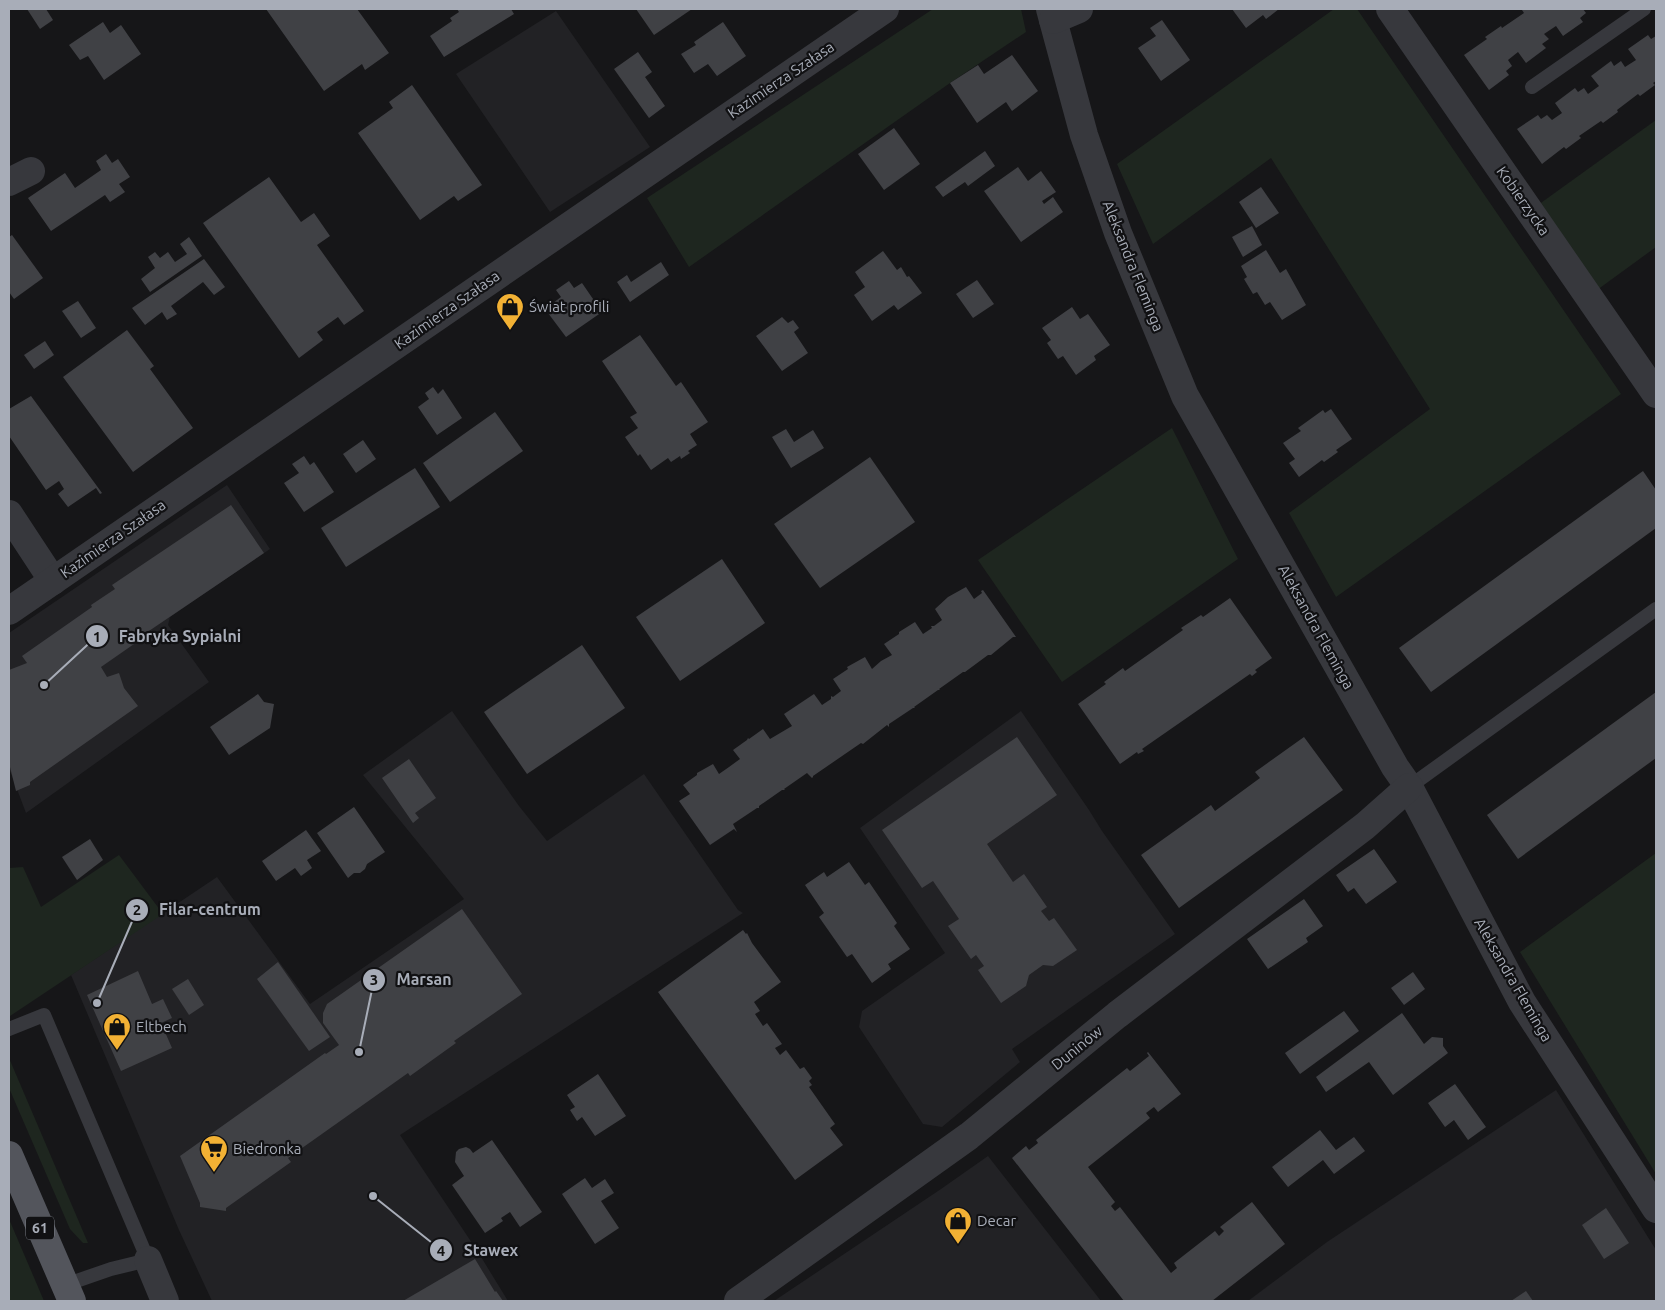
<svg xmlns="http://www.w3.org/2000/svg" width="1665" height="1310" font-family="Ubuntu,sans-serif">
<rect width="100%" height="100%" fill="#161618"/>
<g fill="#222225">
<polygon points="556,11 650,147 550,212 456,74"/>
<polygon points="227,485 270,549 170,617 168,625 209,682 26,813 9,768 9,633"/>
<polygon points="452,711 519,806 547,841 644,774 738,910 743,913 400,1135 478,1252 508,1301 212,1301 179,1230 71,975 217,877 310,1004 464,899 363,775"/>
<polygon points="1021,711 1089,810 1102,831 1175,934 1012,1049 1020,1062 942,1127 923,1124 859,1027 862,1011 945,953 860,828"/>
<polygon points="1556,1090 1656,1250 1656,1301 1248,1301 1327,1242"/>
<polygon points="988,1156 1101,1301 774,1301 941,1189"/>
</g>
<g fill="#1e261f">
<polygon points="933,9 1021,9 1026,32 950,83 689,267 647,198"/>
<polygon points="1334,9 1357,9 1621,394 1336,597 1289,513 1430,409 1271,158 1153,244 1117,164"/>
<polygon points="1656,120 1656,247 1597,290 1538,205"/>
<polygon points="1172,428 1238,559 1062,682 978,560"/>
<polygon points="1656,853 1656,1174 1520,952"/>
<polygon points="119,855 163,914 10,1016 9,868 23,867 41,907"/>
<polygon points="9,1058 88,1243 83,1243 70,1229 9,1088"/>
<polygon points="9,1219 44,1301 9,1301"/>
</g>
<g fill="#404145">
<polygon points="27,9 46,9 53,20 40,29"/>
<polygon points="266,9 357,9 389,53 365,70 362,64 324,91"/>
<polygon points="457,9 511,9 514,14 444,57 430,36 452,21 450,18 459,12"/>
<polygon points="636,9 692,9 654,35"/>
<polygon points="1232,9 1279,9 1266,19 1263,15 1246,28"/>
<polygon points="1525,9 1583,9 1586,13 1580,18 1583,22 1563,36 1556,26 1544,34 1549,39 1542,44 1546,48 1526,63 1518,52 1508,60 1512,66 1506,71 1509,75 1489,90 1464,55 1487,39 1485,37 1501,26 1502,28 1524,13 1522,10"/>
<polygon points="1162,20 1190,60 1161,81 1138,48 1156,36 1150,28"/>
<polygon points="103,22 110,33 121,25 141,54 104,80 88,56 80,60 69,45"/>
<polygon points="723,22 746,56 717,76 708,64 694,73 681,54 696,45 694,42"/>
<polygon points="1648,35 1651,39 1656,36 1656,81 1653,83 1655,85 1640,96 1638,94 1617,110 1618,112 1603,123 1601,121 1579,136 1581,138 1566,149 1564,147 1542,164 1517,129 1538,115 1541,119 1547,115 1552,120 1562,113 1555,103 1575,88 1578,92 1584,88 1588,94 1599,86 1591,76 1611,61 1614,66 1621,61 1625,67 1636,60 1628,49"/>
<polygon points="638,52 652,72 645,77 665,106 649,118 614,69"/>
<polygon points="1012,55 1038,91 1012,111 1006,102 977,123 950,83 978,65 984,74"/>
<polygon points="412,85 482,185 458,201 454,196 420,220 358,133 393,108 389,102"/>
<polygon points="894,128 920,164 884,190 858,154"/>
<polygon points="985,151 995,166 968,186 965,182 943,197 935,187"/>
<polygon points="106,154 112,163 118,159 130,177 119,184 125,192 110,202 105,195 51,231 28,198 65,173 75,188 101,170 96,161"/>
<polygon points="1018,167 1028,181 1041,171 1056,192 1042,201 1044,204 1053,197 1063,212 1021,242 984,191"/>
<polygon points="269,177 301,222 314,213 330,236 317,245 364,311 344,325 338,317 317,332 323,340 299,358 203,223"/>
<polygon points="1261,187 1279,213 1256,228 1239,202"/>
<polygon points="1252,226 1262,245 1243,257 1232,237"/>
<polygon points="12,235 43,278 14,299 9,292 9,237"/>
<polygon points="189,237 202,256 150,292 141,279 155,268 148,257 155,252 160,258 168,252 175,262 187,254 180,244"/>
<polygon points="1266,250 1280,273 1286,269 1306,305 1282,320 1270,302 1265,305 1257,292 1253,294 1244,279 1247,277 1241,266"/>
<polygon points="883,251 897,270 901,267 907,277 909,276 922,293 898,310 894,305 872,321 854,295 865,287 855,272"/>
<polygon points="204,259 225,287 214,295 203,282 171,306 177,314 167,320 162,312 145,325 132,308"/>
<polygon points="661,262 669,275 630,302 617,282 627,275 631,282"/>
<polygon points="977,280 994,304 973,318 956,294"/>
<polygon points="569,281 574,288 582,283 602,312 566,337 545,309 561,297 556,290"/>
<polygon points="78,301 96,328 81,338 62,311"/>
<polygon points="1072,307 1080,319 1088,314 1110,345 1094,356 1096,360 1076,375 1063,356 1058,359 1047,343 1051,340 1042,328"/>
<polygon points="782,317 788,323 793,320 799,328 794,332 808,353 782,371 756,336"/>
<polygon points="127,330 154,366 150,369 193,428 133,472 63,377"/>
<polygon points="640,335 676,386 681,382 708,422 690,434 697,445 688,451 690,453 681,459 680,456 671,462 668,458 651,470 640,454 638,456 625,437 638,428 630,417 637,413 602,361"/>
<polygon points="45,341 54,355 34,369 24,355"/>
<polygon points="433,387 438,394 443,389 462,418 437,435 418,407 429,399 425,393"/>
<polygon points="31,396 102,493 100,494 96,488 68,507 58,494 64,489 59,481 46,490 9,436 9,409"/>
<polygon points="1331,409 1352,439 1336,450 1338,452 1324,462 1322,460 1299,477 1289,463 1295,459 1283,443 1301,431 1298,428 1323,410 1325,413"/>
<polygon points="495,412 523,451 450,502 423,463"/>
<polygon points="786,429 794,442 813,430 824,448 791,468 772,437"/>
<polygon points="363,440 376,459 356,473 343,454"/>
<polygon points="304,456 310,465 314,462 334,492 304,512 284,483 299,473 292,464"/>
<polygon points="870,457 915,522 820,588 774,524"/>
<polygon points="415,468 440,507 346,567 321,528"/>
<polygon points="1643,471 1656,490 1656,528 1431,692 1399,648"/>
<polygon points="231,505 264,553 146,633 147,635 101,667 107,677 119,673 124,688 138,706 30,782 30,785 16,791 9,763 9,670 27,663 22,656 92,607 91,605 115,589 112,585"/>
<polygon points="722,559 765,623 680,681 636,617"/>
<polygon points="966,587 974,599 982,593 981,591 983,590 1016,637 1013,637 991,655 988,655 965,672 963,672 939,689 940,690 938,690 914,707 915,708 913,708 889,724 889,727 887,725 863,744 861,743 813,776 813,777 812,778 807,773 784,789 785,790 782,790 759,806 759,808 757,808 733,824 737,832 734,829 710,845 679,801 690,794 683,785 697,775 697,773 713,764 719,774 729,767 740,759 733,750 747,740 748,738 749,739 763,729 770,739 792,726 784,714 814,694 822,705 831,699 831,696 833,697 841,691 833,679 848,669 847,667 865,657 872,669 881,661 892,655 884,644 899,634 899,632 915,622 923,634 932,628 931,626 934,626 942,620 935,609 948,597"/>
<polygon points="1230,598 1272,658 1255,670 1257,672 1252,676 1250,674 1142,749 1144,751 1138,754 1137,752 1120,764 1078,704 1106,684 1104,682 1123,668 1125,671 1183,630 1181,628 1201,615 1203,617"/>
<polygon points="582,645 625,708 527,774 484,712"/>
<polygon points="1656,692 1656,758 1518,859 1487,815"/>
<polygon points="258,694 264,702 274,704 270,728 229,755 210,727"/>
<polygon points="1017,737 1057,795 987,844 1013,882 1024,874 1047,907 1041,911 1049,921 1054,918 1077,950 1053,966 1043,965 1029,975 1026,986 1001,1003 978,970 984,966 976,955 971,959 948,926 959,919 933,881 922,888 882,830"/>
<polygon points="1304,737 1343,790 1179,908 1141,855 1211,805 1215,811 1260,778 1255,772"/>
<polygon points="409,759 436,798 415,813 419,818 413,823 382,778"/>
<polygon points="354,807 385,852 367,864 365,869 360,873 354,873 348,878 317,833"/>
<polygon points="306,830 321,851 307,860 312,868 301,876 295,868 276,881 262,861"/>
<polygon points="90,839 103,860 77,880 62,857"/>
<polygon points="1374,849 1397,882 1366,904 1354,888 1348,892 1336,875"/>
<polygon points="849,862 865,885 869,882 897,923 894,926 910,949 888,964 891,969 872,983 852,954 847,957 819,917 824,913 805,885 824,872 827,877"/>
<polygon points="1304,899 1323,926 1306,938 1308,942 1268,969 1247,939"/>
<polygon points="462,909 522,994 454,1041 456,1043 410,1076 408,1073 288,1158 291,1162 226,1208 226,1211 200,1207 200,1203 180,1156 325,1053 326,1054 339,1045 323,1023 323,1013 327,1004"/>
<polygon points="743,930 746,934 747,933 752,943 781,982 754,1002 760,1011 755,1014 763,1026 767,1023 782,1044 775,1048 780,1055 786,1050 800,1069 804,1067 812,1078 809,1081 812,1085 809,1087 835,1124 830,1128 843,1145 795,1180 658,992"/>
<polygon points="278,962 330,1037 309,1051 257,979"/>
<polygon points="138,971 152,1004 163,999 172,1018 161,1023 172,1048 121,1071 87,995"/>
<polygon points="1413,972 1425,989 1404,1005 1391,988"/>
<polygon points="188,979 204,1005 189,1015 172,989"/>
<polygon points="1344,1011 1359,1031 1300,1074 1285,1053"/>
<polygon points="1402,1013 1424,1044 1432,1037 1443,1038 1443,1046 1448,1053 1393,1095 1369,1062 1326,1092 1316,1077"/>
<polygon points="1148,1052 1181,1094 1158,1112 1154,1107 1146,1113 1150,1118 1088,1167 1115,1202 1111,1206 1115,1211 1120,1207 1171,1273 1177,1268 1174,1263 1215,1231 1219,1236 1224,1231 1220,1227 1252,1202 1285,1244 1212,1301 1124,1301 1012,1158 1026,1146 1029,1150 1038,1143 1036,1140 1127,1068 1130,1071 1149,1056 1147,1053"/>
<polygon points="598,1074 626,1116 595,1136 582,1117 577,1121 570,1110 575,1107 567,1095"/>
<polygon points="1455,1084 1486,1127 1468,1140 1454,1120 1445,1127 1428,1103"/>
<polygon points="1320,1130 1336,1150 1354,1137 1365,1151 1334,1174 1323,1160 1288,1187 1272,1167"/>
<polygon points="492,1140 542,1212 520,1227 510,1212 501,1218 503,1221 485,1233 452,1185 464,1176 455,1162 456,1152 459,1149 466,1147 470,1149 473,1153"/>
<polygon points="585,1178 592,1188 605,1179 614,1193 601,1201 619,1228 595,1244 562,1194"/>
<polygon points="1606,1208 1629,1243 1604,1259 1582,1225"/>
<polygon points="475,1259 495,1292 496,1291 503,1301 403,1301"/>
<polygon points="1526,1291 1533,1301 1511,1301"/>
</g>
<g fill="none" stroke-linecap="round" stroke-linejoin="round">
<g stroke="#37383d" stroke-width="14">
<polyline points="1532,87 1644,9"/>
<polyline points="1409,787 1656,609"/>
<polyline points="9,1029 44,1015 148,1260 111,1269 65,1285"/>
</g>
<g stroke="#37383d" stroke-width="28">
<polyline points="1050,9 1084,135 1118,233 1185,396 1395,767 1409,787 1522,1002 1656,1209"/>
<polyline points="1390,9 1656,394"/>
<polyline points="1053,20 1079,9"/>
<polyline points="9,182 31,171"/>
<polyline points="9,514 53,581"/>
<polyline points="9,611 885,9"/>
<polyline points="148,1260 165,1301"/>
<polyline points="738,1301 969,1136 1117,1015 1365,826 1409,787"/>
</g>
<polyline stroke="#53555c" stroke-width="28" points="9,1155 72,1301"/>
</g>
<defs>
<symbol id="shop-pin" viewBox="-11 -11 22 30"><path d="M0 17L-7.5 6A9.5 9.5 0 1 1 7.5 6Z" fill="#f2b134" stroke="#111113"/><path d="M-5-2.5h2.3a2.7 3.5 0 0 1 5.4 0H5L5.5 6h-11ZM-1.5-2.5h3a1.5 2.3 0 0 0-3 0Z" fill="#111"/></symbol>
<symbol id="supermarket-pin" viewBox="-11 -11 22 30"><path d="M0 17L-7.5 6A9.5 9.5 0 1 1 7.5 6Z" fill="#f2b134" stroke="#111113"/><path d="M-6-5.5h2.5l.6 2H6L4.5 2H-2.5L-4.4-4H-6ZM-1.5 3.2a1.3 1.3 0 1 0 .1 0ZM3 3.2a1.3 1.3 0 1 0 .1 0Z" fill="#111"/></symbol>
</defs>
<g fill-rule="evenodd">
<use href="#shop-pin" x="494" y="291" width="32" height="43"/>
<use href="#shop-pin" x="101" y="1011" width="32" height="43"/>
<use href="#supermarket-pin" x="198" y="1133" width="32" height="43"/>
<use href="#shop-pin" x="942" y="1205" width="32" height="43"/>
</g>
<g text-anchor="middle" stroke-width="4.5" stroke-linejoin="round" paint-order="stroke">
<rect fill="#111113" stroke="#7b7e86" stroke-width="1" x="26" y="1216.5" width="28" height="23" rx="4"/>
<g font-size="14" font-weight="bold" fill="#a8adb8">
<text x="40" y="1233">61</text>
</g>
<g font-size="15" fill="#a8adb8" stroke="#111113">
<text transform="translate(781 80) rotate(-34)" y="5">Kazimierza Szałasa</text>
<text transform="translate(1523 201) rotate(55)" y="5">Kobierzycka</text>
<text transform="translate(1133 266) rotate(68)" y="5">Aleksandra Fleminga</text>
<text transform="translate(447 310) rotate(-35)" y="5">Kazimierza Szałasa</text>
<text transform="translate(113 539) rotate(-35)" y="5">Kazimierza Szałasa</text>
<text transform="translate(1316 627) rotate(61)" y="5">Aleksandra Fleminga</text>
<text transform="translate(1513 980) rotate(60)" y="5">Aleksandra Fleminga</text>
<text transform="translate(1077 1048) rotate(-39)" y="5">Duninów</text>
</g>
<g font-size="15" fill="#a8adb8" stroke="#111113" text-anchor="start">
<text x="529" y="312">Świat profili</text>
<text x="136" y="1032">Eltbech</text>
<text x="233" y="1154">Biedronka</text>
<text x="977" y="1226">Decar</text>
</g>
</g>
<path fill="none" stroke="#a8adb8" stroke-width="2" d="M44 685L97 636M97 1003L137 910M359 1052L374 980M373 1196L441 1250"/>
<g fill="#a8adb8" stroke="#111113" stroke-width="2">
<circle cx="44" cy="685" r="5"/>
<circle cx="97" cy="1003" r="5"/>
<circle cx="359" cy="1052" r="5"/>
<circle cx="373" cy="1196" r="5"/>
<circle cx="97" cy="636" r="12"/>
<circle cx="137" cy="910" r="12"/>
<circle cx="374" cy="980" r="12"/>
<circle cx="441" cy="1250" r="12"/>
</g>
<g font-size="15" text-anchor="middle" font-weight="bold" fill="#111">
<text x="97" y="642">1</text>
<text x="137" y="915">2</text>
<text x="374" y="985">3</text>
<text x="441" y="1256">4</text>
</g>
<g font-size="16" text-anchor="middle" font-weight="bold" fill="#a8adb8" stroke="#111113" stroke-width="4.5" stroke-linejoin="round" paint-order="stroke">
<text x="180" y="642">Fabryka Sypialni</text>
<text x="210" y="915">Filar-centrum</text>
<text x="424" y="985">Marsan</text>
<text x="491" y="1256">Stawex</text>
</g>
<rect width="1665" height="1310" fill="none" stroke="#a8adb8" stroke-width="20"/>
</svg>
